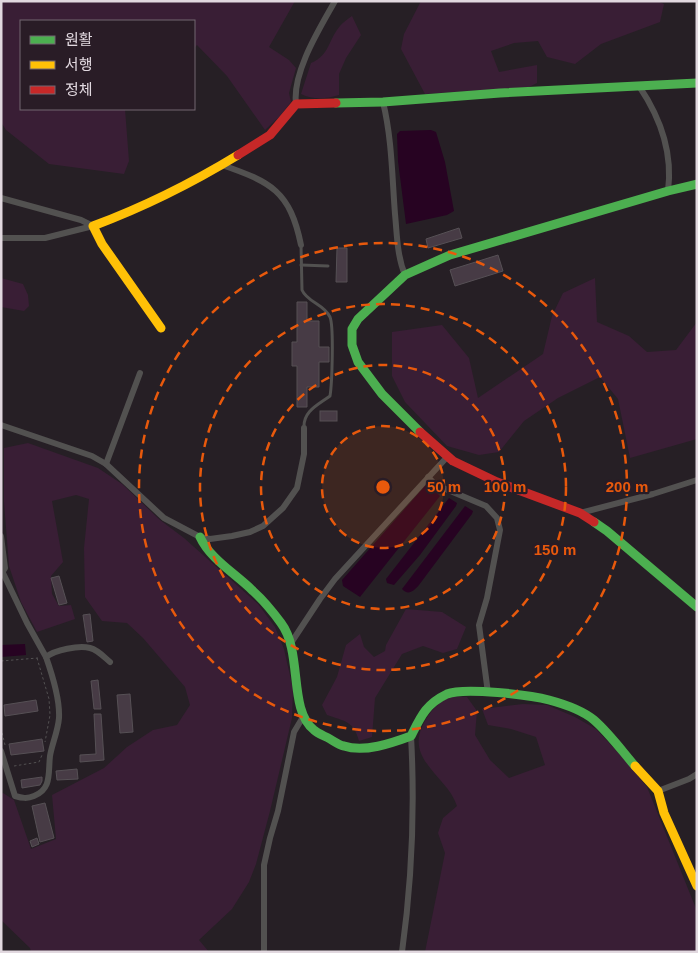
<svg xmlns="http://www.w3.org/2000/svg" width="698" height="953" font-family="Arial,'Noto Sans KR',sans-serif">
<rect width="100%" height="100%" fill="#261f25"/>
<g fill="#391e35">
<polygon points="1,1 295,1 269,47 289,60 296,68 289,93 291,102 279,117 265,130 227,76 197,45 194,48 194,21 21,21 21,109 125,109 129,161 124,174 49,164 6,130 1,122"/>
<polygon points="421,1 657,1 664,4 660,22 601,44 575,64 547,57 538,41 514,43 491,51 499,72 537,65 537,83 529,87 425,94 401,49 404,34"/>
<path d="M352,16L361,35L346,58L339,74V95C326,99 313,100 301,94L311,63C330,55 328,40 340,26C343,22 348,19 352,16Z"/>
<polygon points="1,278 23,284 28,295 29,306 24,311 1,307"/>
<polygon points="595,278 597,322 629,336 647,352 676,350 697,322 697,439 630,458 618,399 600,377 558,398 524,421 499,452 479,455 447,446 405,402 392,376 392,332 442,325 469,358 478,398 543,354 552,316 563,293"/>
<polygon points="28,443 98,468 122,484 160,520 184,538 258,604 275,627 284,649 293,689 292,718 270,811 256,864 249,882 232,909 199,940 209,952 31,952 30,948 1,920 1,794 3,793 14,800 31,849 56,839 52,795 104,768 127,747 153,730 177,725 190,705 185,687 143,638 127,623 102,621 85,597 84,548 89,499 76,495 52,501 63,562 51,576 52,594 59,606 71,605 75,619 37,632 21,602 9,566 4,502 4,448"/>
<path d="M406,609L442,612L466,627L457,649L443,653L423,646L402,654L375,698L372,737L359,741C354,721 344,721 327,715L322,705L337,677L346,645L360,634L364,647L374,657L385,651L386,645Z"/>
<path d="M449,697H467L477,711L475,735L490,760L509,778L545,765L536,737L511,729L488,725L482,709L523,704L547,705L575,717L596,729L624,759L647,787L697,911V952H425L445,853L438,833L443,818L457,806C448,777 405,760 423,725C429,712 437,704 449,697Z"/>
</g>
<g fill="#270322">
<polygon points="431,130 436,132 445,162 454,211 447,215 406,224 398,161 397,134 400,131"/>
<polygon points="425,486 430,486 440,496 360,597 343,586 342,580"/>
<polygon points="449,498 457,503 456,506 420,555 394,585 387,583 386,579"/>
<path d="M465,506L473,511L472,514L419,585C414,591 408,596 402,589Z"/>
<polygon points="25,644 26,655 1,657 1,645"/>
</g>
<g fill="#473b45" stroke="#565055">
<polygon points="459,228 462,238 428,248 426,239"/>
<polygon points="337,248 347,248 347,282 336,282"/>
<polygon points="498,255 503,271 455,286 450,270"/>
<polygon points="297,302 307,302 307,321 319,321 319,347 329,347 329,362 319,362 319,387 307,387 307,407 297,407 297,366 292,366 292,342 297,342"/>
<rect x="320" y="411" width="17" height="10"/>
<polygon points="59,576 67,603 59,605 51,578"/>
<polygon points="90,614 93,641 87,642 83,615"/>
<polygon points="98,680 101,709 94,709 91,681"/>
<polygon points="130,694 133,732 120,733 117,695"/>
<polygon points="36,700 38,711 5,716 4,705"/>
<polygon points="94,714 101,714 104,760 80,762 80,755 96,754"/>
<polygon points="42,739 44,751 11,755 9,744"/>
<polygon points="77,769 78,779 57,780 56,771"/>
<polygon points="42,777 42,781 40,785 22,788 21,780"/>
<polygon points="45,803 54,838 40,842 32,806"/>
<polygon points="37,838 39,844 32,847 30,841"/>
</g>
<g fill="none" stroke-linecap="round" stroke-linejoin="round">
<g stroke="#525051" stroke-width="1" stroke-dasharray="2.5 2.5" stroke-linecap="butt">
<polyline points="37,658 49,699 50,715 45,742"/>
<polyline points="1,661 38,658"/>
<polyline points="1,728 5,745"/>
<polyline points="14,766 39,762 42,755"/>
</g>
<g stroke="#525150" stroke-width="3">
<path d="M301,245L302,290C307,302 324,304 330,317C334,327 332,384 330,396C318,405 303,411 304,428"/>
<polyline points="301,265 328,266"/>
</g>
<g stroke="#525150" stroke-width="6">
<path d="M639,86C660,117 673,153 668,191"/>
<path d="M383,102C392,139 392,176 395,214C397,234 397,256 405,275"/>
<path d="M296,104C292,72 320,28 335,1"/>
<path d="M222,165C271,182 290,191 301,245"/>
<polyline points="1,198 81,220 93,226"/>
<polyline points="1,238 45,238 93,226"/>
<polyline points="1,425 92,456 106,464 164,518 200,537 210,539 232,536 250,532 263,526 283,508 297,488 304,454 304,428"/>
<polyline points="106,464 140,373"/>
<polyline points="428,477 436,485 486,506 497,518 500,530 487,598 479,625 488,693"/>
<polyline points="580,513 653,494 697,480"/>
<polyline points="1,536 5,568 1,574"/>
<polyline points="3,573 27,623 46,657"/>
<polyline points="291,643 320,599 335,579 448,456"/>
<path d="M1,751L15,796C22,798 27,799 34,796C52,789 48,773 50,756C52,744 58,731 59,718C60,700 52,674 46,657C55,650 79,645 90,648C98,650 104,657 110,662"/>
<polyline points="658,791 689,779 697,774"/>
<polyline points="264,952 264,865 270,838 278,811 294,732 303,717"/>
<path d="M402,952C412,880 415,808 411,736"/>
</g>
<g stroke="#4caf50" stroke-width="9">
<polyline points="336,103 383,102 500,93 697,83"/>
<polyline points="420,432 382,394 358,362 352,345 352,329 358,319 405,275 450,255 668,191 697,184"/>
<polyline points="594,522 607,531 697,607"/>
<path d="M200,537C210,559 236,574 253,591C263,600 273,612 281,623C303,652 288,710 314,730C318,734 325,736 330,739C335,742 339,745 344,746C364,753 392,743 411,736C421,716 426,704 447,694C464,687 531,695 549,700C564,704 582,710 594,720C609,733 622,751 635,766"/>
</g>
<g stroke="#ffc107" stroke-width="9">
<path d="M161,328L102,244L93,226C144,207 192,183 238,155"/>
<polyline points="635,766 658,791 664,813 697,886"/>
</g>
<g stroke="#c62828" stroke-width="9">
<polyline points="238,155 270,135 296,104 336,103"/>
<polyline points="420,432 453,461 497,482 580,513 594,522"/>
</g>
</g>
<circle cx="383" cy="487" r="61" fill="#e8590c" fill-opacity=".12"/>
<g fill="none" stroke="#e8590c" stroke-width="2.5" stroke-dasharray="9 6">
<circle cx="383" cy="487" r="61"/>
<circle cx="383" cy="487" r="122"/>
<circle cx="383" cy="487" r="183"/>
<circle cx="383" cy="487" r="244"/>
</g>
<circle cx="383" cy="487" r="8" fill="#e8590c" stroke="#291c26" stroke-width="2.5"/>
<g font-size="15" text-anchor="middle" font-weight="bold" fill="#e8590c" stroke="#291c26" stroke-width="4.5" stroke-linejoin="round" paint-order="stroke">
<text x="444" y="492">50 m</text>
<text x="505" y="492">100 m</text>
<text x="627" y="492">200 m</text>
<text x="555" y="555">150 m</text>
</g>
<rect width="698" height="953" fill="none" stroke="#e1d8df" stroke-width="5"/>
<rect x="20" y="20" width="175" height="90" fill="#291c26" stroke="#736770"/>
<rect x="30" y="36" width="25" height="8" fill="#4caf50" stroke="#736770"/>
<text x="65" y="45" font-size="15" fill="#e1d8df">원활</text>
<rect x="30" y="61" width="25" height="8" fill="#ffc107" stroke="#736770"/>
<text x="65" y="70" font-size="15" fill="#e1d8df">서행</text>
<rect x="30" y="86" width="25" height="8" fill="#c62828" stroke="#736770"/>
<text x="65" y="95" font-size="15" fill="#e1d8df">정체</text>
</svg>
